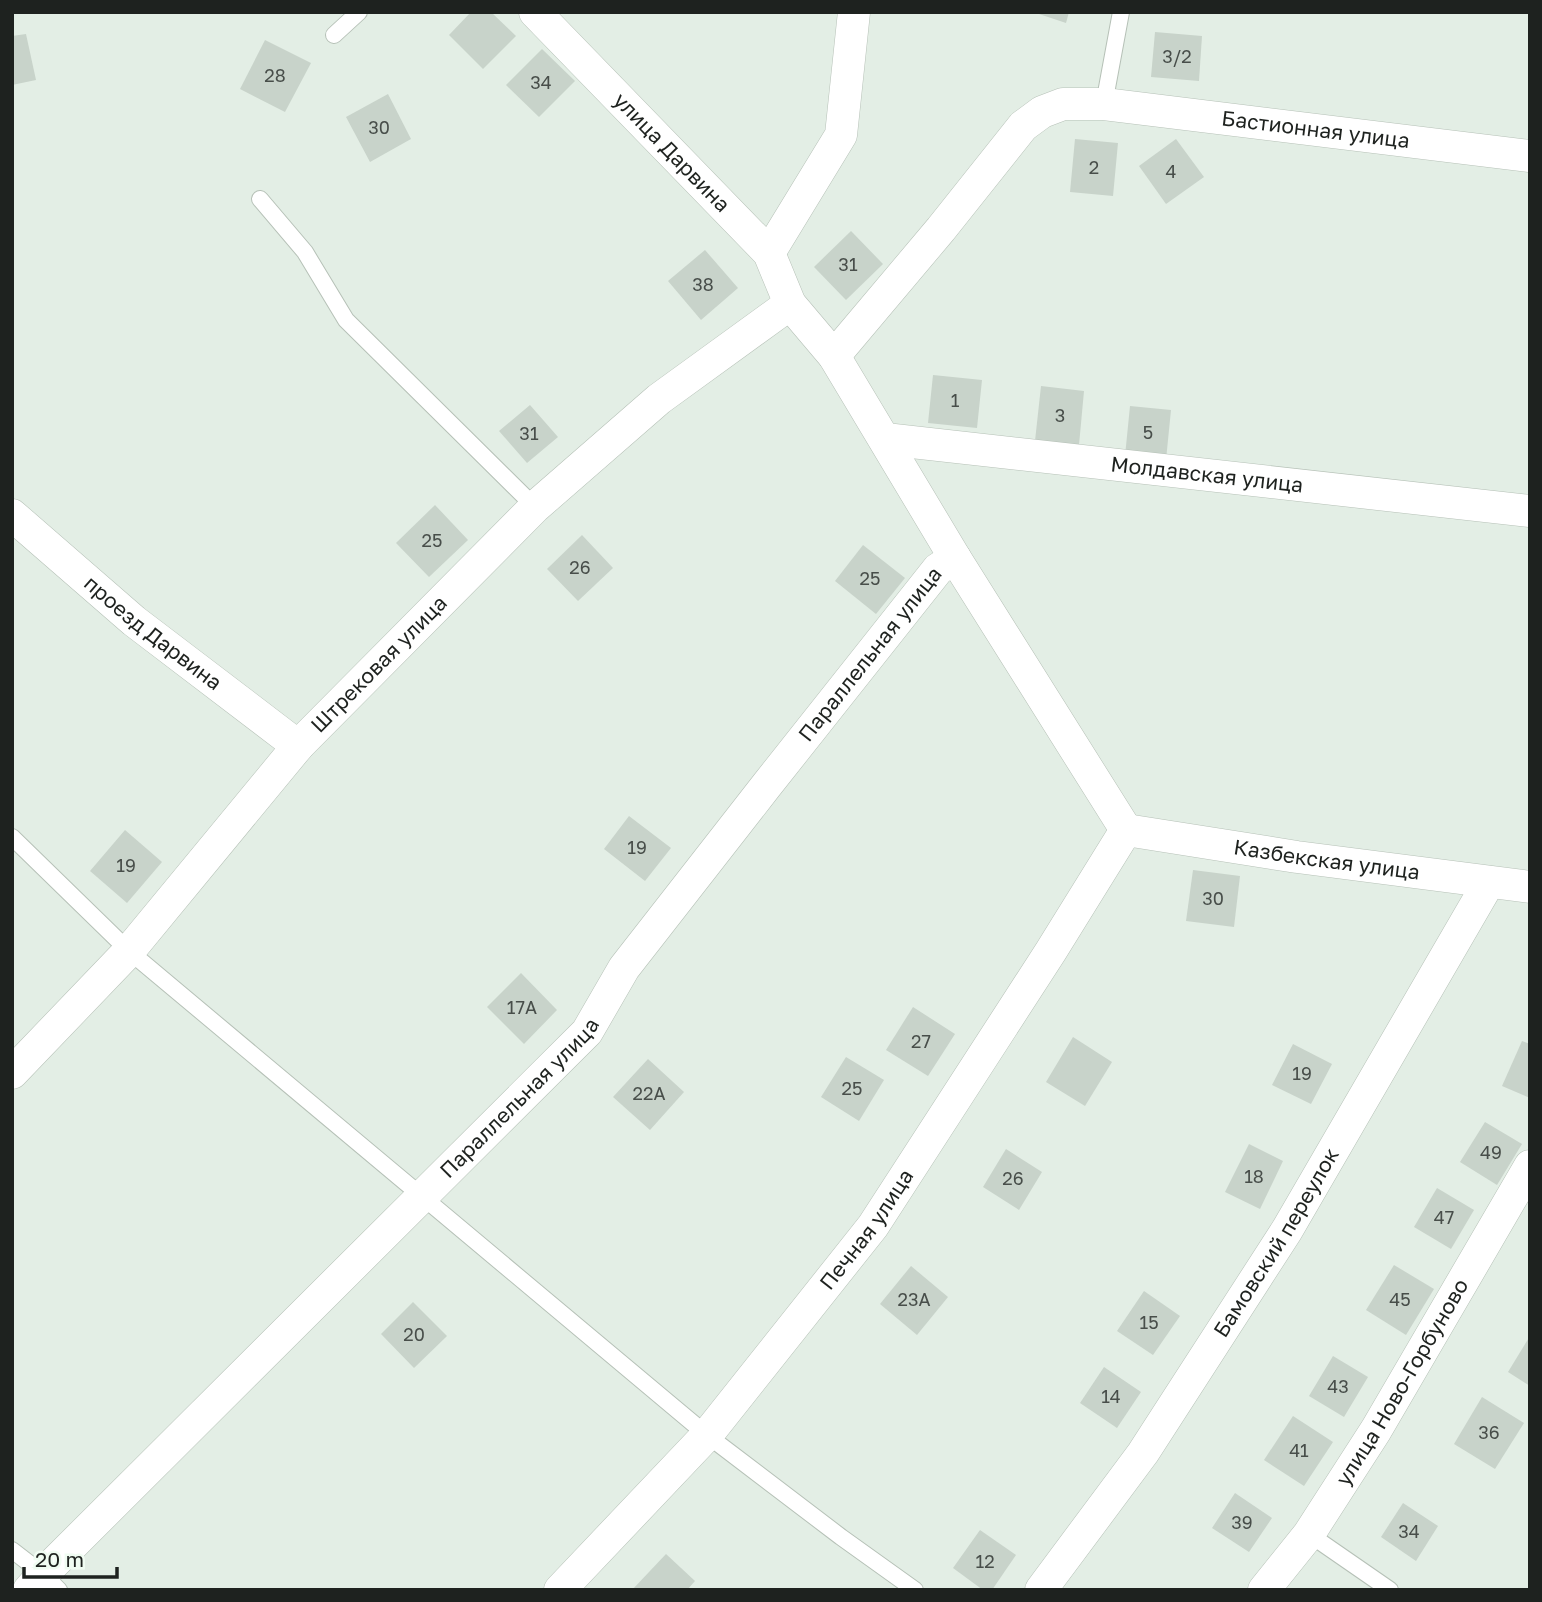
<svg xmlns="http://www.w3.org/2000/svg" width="1542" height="1602" font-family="'Golos Text',sans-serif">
<rect width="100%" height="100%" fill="#e3eee5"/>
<g fill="#c8d3ca">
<polygon points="471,12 491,12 516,36 483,69 449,35"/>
<polygon points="1033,12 1069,12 1066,23"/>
<polygon points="1155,32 1202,36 1199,81 1151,77"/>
<polygon points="26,34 36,80 12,85 12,36"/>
<polygon points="265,40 311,63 285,112 240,89"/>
<polygon points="542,49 575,81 539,117 506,85"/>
<polygon points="388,94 411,139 370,162 346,117"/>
<polygon points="1075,139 1118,143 1113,196 1070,192"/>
<polygon points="1176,139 1204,177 1166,204 1139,166"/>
<polygon points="851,231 883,264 846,300 814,267"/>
<polygon points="705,250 738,288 701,320 668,281"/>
<polygon points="933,375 982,380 977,428 928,423"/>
<polygon points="1041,386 1084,391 1079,445 1035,441"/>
<polygon points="530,405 558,437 527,463 499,431"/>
<polygon points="1130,406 1171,410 1166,460 1125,456"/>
<polygon points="435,505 468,540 429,577 396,543"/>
<polygon points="582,535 613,568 578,601 547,569"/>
<polygon points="863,545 905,578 876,614 835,581"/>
<polygon points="629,816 671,848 645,881 604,849"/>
<polygon points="125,830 162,862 127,903 90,871"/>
<polygon points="1193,870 1240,876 1234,927 1186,921"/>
<polygon points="521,973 557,1010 524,1044 487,1007"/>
<polygon points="913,1007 955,1034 928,1076 886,1050"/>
<polygon points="1073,1037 1112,1062 1085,1106 1046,1082"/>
<polygon points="1522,1041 1530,1044 1530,1098 1502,1086"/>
<polygon points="1293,1044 1332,1064 1311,1104 1272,1085"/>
<polygon points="846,1057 884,1080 859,1121 821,1097"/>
<polygon points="648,1059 684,1092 650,1130 613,1097"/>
<polygon points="1485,1122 1522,1144 1497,1185 1460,1162"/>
<polygon points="1249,1144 1283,1161 1260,1209 1225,1192"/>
<polygon points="1006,1149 1042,1172 1019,1210 983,1187"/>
<polygon points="1437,1188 1474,1210 1451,1249 1414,1227"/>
<polygon points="1394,1265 1434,1289 1406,1335 1366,1310"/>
<polygon points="911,1266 948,1297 917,1335 880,1304"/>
<polygon points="1144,1291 1180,1316 1153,1355 1117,1331"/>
<polygon points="413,1302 447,1336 414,1368 381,1334"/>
<polygon points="1530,1336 1530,1386 1508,1372"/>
<polygon points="1333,1356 1368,1377 1344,1417 1309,1396"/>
<polygon points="1104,1367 1141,1392 1117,1428 1080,1403"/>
<polygon points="1482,1397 1524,1423 1495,1469 1454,1444"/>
<polygon points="1293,1416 1333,1442 1304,1486 1264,1460"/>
<polygon points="1235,1493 1272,1518 1249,1552 1212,1528"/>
<polygon points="1403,1503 1438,1526 1416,1561 1381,1537"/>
<polygon points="980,1530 1016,1555 992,1590 983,1590 953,1568"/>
<polygon points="666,1554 695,1581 687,1590 632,1590"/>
</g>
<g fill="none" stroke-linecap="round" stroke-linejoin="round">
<defs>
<g id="lane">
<polyline points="334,35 359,12"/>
<polyline points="1104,104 1121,12"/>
<polyline points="260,199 305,252 346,320 535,507"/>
<polyline points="12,837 129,951 707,1435 841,1537 915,1590"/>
<polyline points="1309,1534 1390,1590"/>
<polyline points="12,1550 43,1574 59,1590"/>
</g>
<g id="street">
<path id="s1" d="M535,12L769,253L790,304L834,356L955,558L1126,830"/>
<polyline points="769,253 841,135 854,12"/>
<path id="s2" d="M834,356L941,229L1023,126L1042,112L1063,104H1104L1530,156"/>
<path id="s3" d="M885,439L1530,511"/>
<path id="s4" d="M12,515L134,621L298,746"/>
<path id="s5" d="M1126,830L1297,857L1530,887"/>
<path id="s6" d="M12,1073L129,951L298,746L535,507L659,399L790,304"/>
<path id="s7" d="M29,1590L43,1574L587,1032L624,968L766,786L938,569L955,558"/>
<path id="s8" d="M560,1590L707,1435L873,1226L1051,951L1126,830"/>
<path id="s9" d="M1041,1590L1143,1453L1287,1230L1489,882"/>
<path id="s10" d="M1264,1590L1309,1534L1376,1430L1530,1166"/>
</g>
</defs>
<use href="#lane" stroke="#b6c1b7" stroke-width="18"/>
<use href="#street" stroke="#b6c1b7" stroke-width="33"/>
<use href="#lane" stroke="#fff" stroke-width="16"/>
<use href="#street" stroke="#fff" stroke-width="32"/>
</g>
<g text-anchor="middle" stroke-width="5" stroke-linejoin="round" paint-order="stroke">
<g font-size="18" fill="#484e4a">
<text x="1177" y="63">3/2</text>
<text x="275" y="82">28</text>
<text x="541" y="89">34</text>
<text x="379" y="134">30</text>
<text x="1094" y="174">2</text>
<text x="1171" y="178">4</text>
<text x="848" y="271">31</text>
<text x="703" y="291">38</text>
<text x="955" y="407">1</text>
<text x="1060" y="422">3</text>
<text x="1148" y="439">5</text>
<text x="529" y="440">31</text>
<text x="432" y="547">25</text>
<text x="580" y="574">26</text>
<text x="870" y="585">25</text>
<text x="637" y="854">19</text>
<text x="126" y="872">19</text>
<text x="1213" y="905">30</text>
<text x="522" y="1014">17А</text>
<text x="921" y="1048">27</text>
<text x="1302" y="1080">19</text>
<text x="852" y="1095">25</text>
<text x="649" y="1100">22А</text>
<text x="1491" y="1159">49</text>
<text x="1254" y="1183">18</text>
<text x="1013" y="1185">26</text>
<text x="1444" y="1224">47</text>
<text x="914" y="1306">23А</text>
<text x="1400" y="1306">45</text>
<text x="1149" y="1329">15</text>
<text x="414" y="1341">20</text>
<text x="1338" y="1393">43</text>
<text x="1111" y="1403">14</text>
<text x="1489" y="1439">36</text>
<text x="1299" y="1457">41</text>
<text x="1242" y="1529">39</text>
<text x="1409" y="1538">34</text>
<text x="985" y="1568">12</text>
</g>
<g font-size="21" fill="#1e221f" stroke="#f0fcf2">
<text dy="7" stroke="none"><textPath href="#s2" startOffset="598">Бастионная улица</textPath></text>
<text dy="7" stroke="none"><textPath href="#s1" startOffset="196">улица Дарвина</textPath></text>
<text dy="7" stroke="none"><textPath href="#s3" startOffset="324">Молдавская улица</textPath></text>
<text dy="7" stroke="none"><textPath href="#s4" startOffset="184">проезд Дарвина</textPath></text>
<text dy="7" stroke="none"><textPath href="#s7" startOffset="1262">Параллельная улица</textPath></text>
<text dy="7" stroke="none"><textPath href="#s6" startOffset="550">Штрековая улица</textPath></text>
<text dy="7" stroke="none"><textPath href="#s5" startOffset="203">Казбекская улица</textPath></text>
<text dy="7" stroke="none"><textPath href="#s7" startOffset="695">Параллельная улица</textPath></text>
<text dy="7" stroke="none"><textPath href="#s8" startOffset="474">Печная улица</textPath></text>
<text dy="7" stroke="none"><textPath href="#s9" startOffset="420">Бамовский переулок</textPath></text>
<text dy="7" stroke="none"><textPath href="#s10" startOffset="250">улица Ново-Горбуново</textPath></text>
</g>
</g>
<rect width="1542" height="1602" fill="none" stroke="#1e221f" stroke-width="28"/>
<path d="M24 1567v10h93v-10" fill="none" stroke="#1e221f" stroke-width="3.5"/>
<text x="35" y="1567" font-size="21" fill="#1e221f" stroke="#f0fcf2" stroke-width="5" paint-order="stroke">20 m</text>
</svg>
